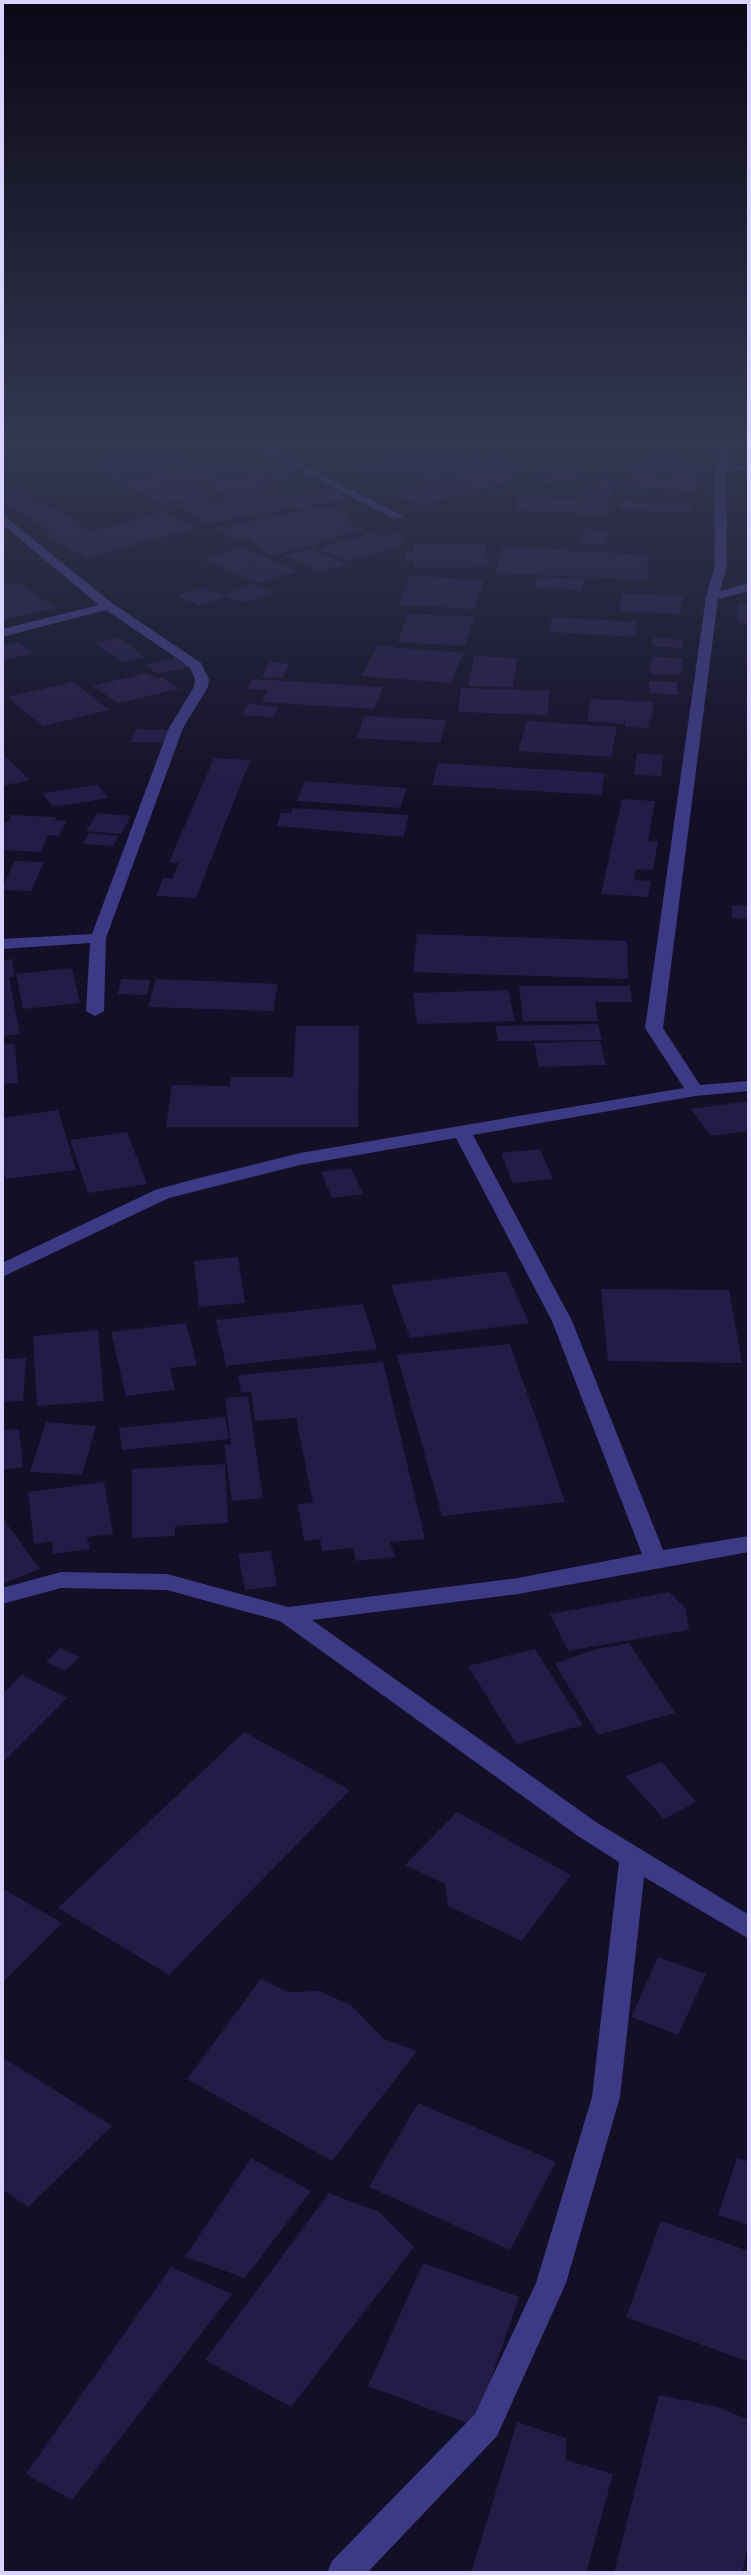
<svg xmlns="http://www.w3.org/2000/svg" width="751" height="2575" font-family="Karla,sans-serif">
<rect width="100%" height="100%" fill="#130f26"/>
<g fill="#241b47">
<polygon points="385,445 429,445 429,447 394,454 378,447"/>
<polygon points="490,445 503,451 477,458 451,447"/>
<polygon points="440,448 460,456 373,476 353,467"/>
<polygon points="248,449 257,454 232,459 222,454"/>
<polygon points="160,450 166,454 181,452 190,457 181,459 189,464 110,479 87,463"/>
<polygon points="667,455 702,467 698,491 613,486 611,500 583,499 585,485 598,486 599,476 670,480 670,471 645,479 620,470"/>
<polygon points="467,456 490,466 429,481 407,472"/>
<polygon points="493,457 524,470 511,472 481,460"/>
<polygon points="235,461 244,467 232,469 239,474 203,480 187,470"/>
<polygon points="491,467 519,478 476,490 449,479"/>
<polygon points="291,469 301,475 276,480 267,474"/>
<polygon points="183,470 200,480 136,492 120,481"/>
<polygon points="576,470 587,476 544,484 533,478"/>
<polygon points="260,472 279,483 223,494 206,483"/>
<polygon points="445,480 472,491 422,505 394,494"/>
<polygon points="6,483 48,508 54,507 77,520 83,525 78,526 90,532 162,512 196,528 87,557 44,535 62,530 51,532 2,502 2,484"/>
<polygon points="199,483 215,494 160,504 143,493"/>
<polygon points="258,489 266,494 274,492 286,499 331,490 348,499 312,504 315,506 298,510 280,500 277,501 290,508 208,524 177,505 205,500 212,504 228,501 220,497"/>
<polygon points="519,497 610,503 606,515 514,510"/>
<polygon points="621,500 693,505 691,513 618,509"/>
<polygon points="322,507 336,508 351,516 320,524 345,519 365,531 318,540 323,543 272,555 245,538 235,540 216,528"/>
<polygon points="584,529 608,531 604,545 580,544"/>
<polygon points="375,532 384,536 394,533 406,537 395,541 405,544 348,561 318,549"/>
<polygon points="414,544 485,544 489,567 415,568 415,561 405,561 405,551 414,551"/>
<polygon points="243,547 298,571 258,583 203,559"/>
<polygon points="503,547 648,555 647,580 495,573"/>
<polygon points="312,548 330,558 349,564 320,572 283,556"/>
<polygon points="409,576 484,580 475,609 399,605"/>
<polygon points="537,577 584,579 582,590 535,588"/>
<polygon points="19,583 56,608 3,620 2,586"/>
<polygon points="254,584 274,593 242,603 227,596 200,606 177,596 203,588 221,595"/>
<polygon points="622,593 683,596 680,614 618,611"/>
<polygon points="738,604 749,605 749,624 737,623"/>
<polygon points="408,614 474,617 465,646 398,642"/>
<polygon points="552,617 637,622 635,637 549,632"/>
<polygon points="119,638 145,657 121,662 96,643"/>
<polygon points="653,638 683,640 682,648 652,646"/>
<polygon points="18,643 33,653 2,661 2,647"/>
<polygon points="377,646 464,653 450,683 361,676"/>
<polygon points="474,656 517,658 513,687 468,686"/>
<polygon points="652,657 683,658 681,675 650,674"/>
<polygon points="175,658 189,667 157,674 145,665"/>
<polygon points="270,662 290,664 282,678 262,677"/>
<polygon points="147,673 156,679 162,677 179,689 118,703 93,686"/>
<polygon points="253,679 383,687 374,709 262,702 268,690 247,689"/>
<polygon points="649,681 677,682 678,695 650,693"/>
<polygon points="73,682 109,710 43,726 7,697"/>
<polygon points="461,688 549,691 548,715 458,712"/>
<polygon points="591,699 654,702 652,719 649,718 648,728 625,727 625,714 624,724 587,721"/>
<polygon points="248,704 278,707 273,717 242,715"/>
<polygon points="364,716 446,720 440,743 357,738"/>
<polygon points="527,721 617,727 611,757 518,751"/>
<polygon points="136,729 169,730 164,743 130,742"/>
<polygon points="2,753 30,780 2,786"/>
<polygon points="637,753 663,755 661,776 634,775"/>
<polygon points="214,758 250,760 196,898 156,896 163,878 172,879 179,863 169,862"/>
<polygon points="438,763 605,773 601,795 432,785"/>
<polygon points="305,781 407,788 400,808 297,801"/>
<polygon points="97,785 109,798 53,807 42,793"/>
<polygon points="622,799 655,801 648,841 658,842 653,870 636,869 634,880 651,881 648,897 601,894"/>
<polygon points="293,808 409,815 403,837 277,826 281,813 291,813"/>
<polygon points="97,813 131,816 121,834 86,831"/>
<polygon points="11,815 56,817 55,820 66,821 59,836 48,835 41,852 2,850 2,823 9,821"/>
<polygon points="89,833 118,836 113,846 83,844"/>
<polygon points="14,861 44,862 31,891 2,890"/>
<polygon points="732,905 749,906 749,919 732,918"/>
<polygon points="417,934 627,941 628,979 413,972"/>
<polygon points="12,959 14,977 9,977 20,1034 2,1036 2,960"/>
<polygon points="72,968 80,1003 23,1009 16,974"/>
<polygon points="121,979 150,980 147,995 118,994"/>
<polygon points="156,979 278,984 273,1011 148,1007"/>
<polygon points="519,986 630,986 632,1002 595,1002 598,1021 523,1021"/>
<polygon points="508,990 515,1021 417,1024 413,993"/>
<polygon points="598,1024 602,1040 498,1041 495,1026"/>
<polygon points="296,1026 359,1026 358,1127 166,1127 172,1085 230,1086 231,1077 293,1077"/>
<polygon points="600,1041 606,1065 539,1067 534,1043"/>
<polygon points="15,1044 18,1083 2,1084 2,1045"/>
<polygon points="749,1101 749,1131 711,1136 691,1109"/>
<polygon points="58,1110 76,1170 6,1179 2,1164 2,1118"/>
<polygon points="127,1132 147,1184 88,1193 70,1140"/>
<polygon points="540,1149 553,1179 513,1183 501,1153"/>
<polygon points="351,1168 363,1194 332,1198 321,1172"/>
<polygon points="238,1257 245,1303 199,1307 194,1261"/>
<polygon points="506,1271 529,1323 410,1338 391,1285"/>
<polygon points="601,1289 729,1290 742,1363 608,1361"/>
<polygon points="363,1304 377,1349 226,1366 216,1320"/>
<polygon points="186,1323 197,1365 170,1368 175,1390 126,1396 111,1332"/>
<polygon points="98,1330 104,1401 37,1406 33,1336"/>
<polygon points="510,1344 565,1502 442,1516 397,1355"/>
<polygon points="26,1358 23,1401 2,1402 2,1359"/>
<polygon points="383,1362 425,1539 390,1542 395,1557 356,1561 353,1548 322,1551 320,1539 304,1541 298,1504 313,1503 296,1418 255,1421 251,1392 241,1393 238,1375"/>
<polygon points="248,1396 263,1498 232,1501 224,1444 231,1445 225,1398"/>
<polygon points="225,1417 229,1439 122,1450 119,1428"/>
<polygon points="46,1422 96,1426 82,1475 30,1472"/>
<polygon points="19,1429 23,1467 2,1470 2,1430"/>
<polygon points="225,1464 228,1523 175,1526 175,1536 132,1538 132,1469"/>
<polygon points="104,1482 113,1534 87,1537 90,1549 53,1554 52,1541 34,1544 28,1492"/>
<polygon points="2,1517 40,1569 2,1584"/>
<polygon points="271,1551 277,1586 245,1590 238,1554"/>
<polygon points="669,1592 686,1609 689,1630 568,1651 550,1614"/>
<polygon points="629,1643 675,1713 598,1735 555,1664 592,1650"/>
<polygon points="60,1648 80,1657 65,1671 46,1662"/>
<polygon points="535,1649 583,1725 516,1744 468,1666"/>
<polygon points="22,1675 67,1698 2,1763 2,1694"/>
<polygon points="244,1732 350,1790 169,1975 58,1908"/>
<polygon points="662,1762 696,1802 664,1819 625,1776"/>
<polygon points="457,1812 571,1875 522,1941 448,1906 445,1884 405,1865"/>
<polygon points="2,1888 62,1923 2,1983"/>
<polygon points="658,1957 706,1974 678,2035 631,2017"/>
<polygon points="261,1979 288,1992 319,1991 351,2005 384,2039 417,2051 332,2161 187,2079"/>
<polygon points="2,2057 112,2126 28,2207 2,2189"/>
<polygon points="418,2103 556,2162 510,2250 369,2187"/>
<polygon points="251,2158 311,2191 245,2278 185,2257"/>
<polygon points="737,2158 749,2162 749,2225 718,2215"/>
<polygon points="329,2193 379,2212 414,2247 291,2407 205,2360"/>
<polygon points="661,2221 749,2251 749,2362 626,2317"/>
<polygon points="423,2263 519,2297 475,2426 368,2386"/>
<polygon points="171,2267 232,2294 72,2500 26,2474"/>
<polygon points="659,2395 718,2407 749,2420 749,2541 742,2573 614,2573"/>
<polygon points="517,2422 566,2438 566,2460 613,2474 586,2573 471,2573"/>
</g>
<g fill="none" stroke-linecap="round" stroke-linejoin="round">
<g fill="#3d3a85" fill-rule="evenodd">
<polygon points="252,445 266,445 404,517 394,519"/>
<polygon points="712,445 723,445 732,460 728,465 749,465 749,471 726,471 727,565 720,591 749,583 749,591 718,599 663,1028 700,1085 749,1081 749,1091 695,1096 473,1135 572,1321 663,1550 749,1536 749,1552 518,1594 312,1620 596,1822 749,1915 749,1939 644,1877 620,2097 566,2283 497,2436 367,2573 327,2573 332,2561 475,2414 536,2283 592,2097 619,1862 578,1836 280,1621 167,1590 61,1588 2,1604 2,1588 61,1572 167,1574 288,1607 518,1578 642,1554 552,1321 456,1138 300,1165 169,1198 2,1277 2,1263 155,1190 191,1180 300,1153 684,1088 645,1028 706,597 715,565 714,468 720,460"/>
<polygon points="2,514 112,603 201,663 209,679 208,687 183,728 106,938 104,1011 95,1016 86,1011 90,943 2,949 2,939 92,934 169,728 194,687 195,679 190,668 181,661 106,610 2,637 2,629 99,605 2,524"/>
</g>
</g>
<linearGradient id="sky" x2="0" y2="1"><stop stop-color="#0a0815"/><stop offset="0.55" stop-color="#333752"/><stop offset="1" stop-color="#333752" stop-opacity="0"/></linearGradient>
<rect width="751" height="806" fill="url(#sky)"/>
<rect width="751" height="2575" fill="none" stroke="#d9d4ff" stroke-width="8"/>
</svg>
